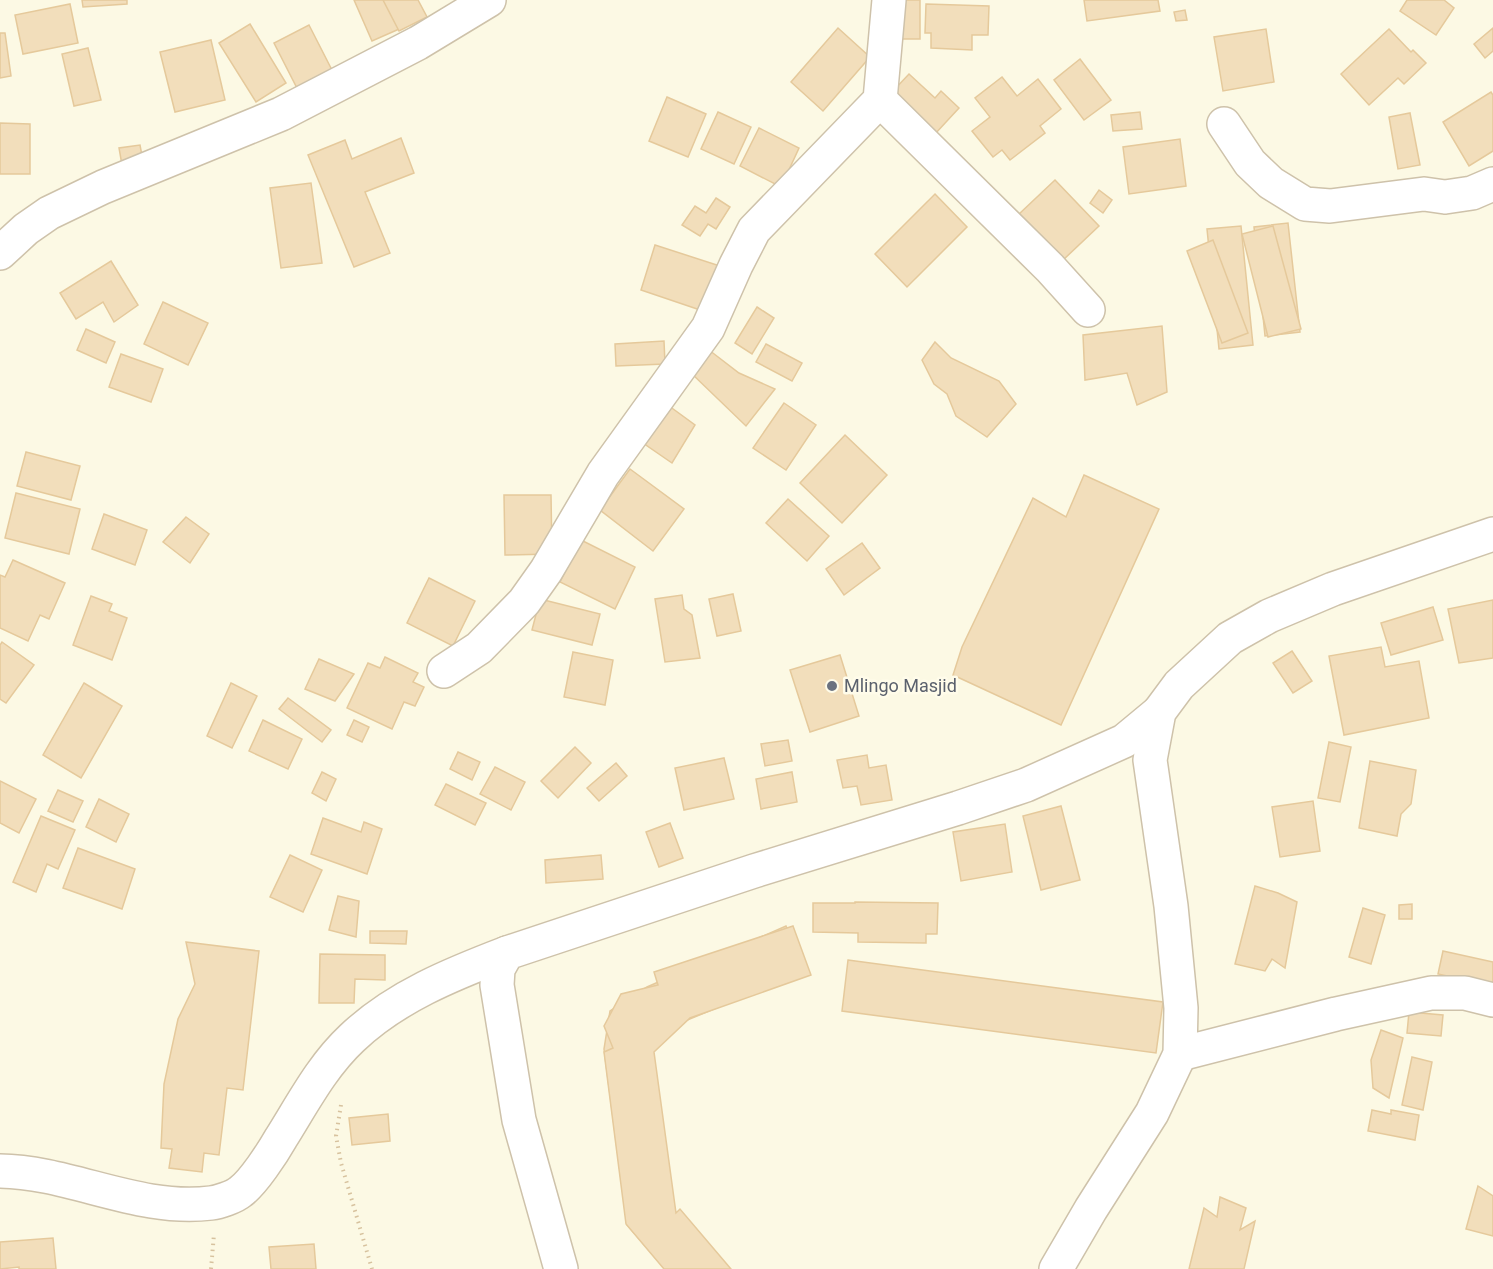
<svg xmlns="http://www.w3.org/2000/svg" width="1493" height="1269" font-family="Roboto,sans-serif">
<rect width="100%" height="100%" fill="#fcf9e4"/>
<g fill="#f2debb" stroke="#e5c99b" stroke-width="1.5">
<polygon points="82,0 127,0 127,4 83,7"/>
<polygon points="354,0 406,0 415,22 372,41"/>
<polygon points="383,0 418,0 427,17 399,31"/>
<rect x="900" y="0" width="20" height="39"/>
<polygon points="1084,0 1158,0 1160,11 1087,21"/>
<polygon points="1407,0 1444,0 1454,8 1436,35 1400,11"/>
<polygon points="70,4 78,43 23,54 15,15"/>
<polygon points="926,4 989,6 988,35 972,35 972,50 931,48 931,33 925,33"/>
<polygon points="1185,10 1187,20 1176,21 1174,12"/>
<polygon points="250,24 286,83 256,102 219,43"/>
<polygon points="309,25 336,78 301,96 274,43"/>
<polygon points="838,28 870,57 823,111 791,82"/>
<polygon points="1493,28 1493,51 1485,58 1474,44"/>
<polygon points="1266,29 1274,82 1223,91 1214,37"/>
<polygon points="1389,29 1411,52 1413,50 1426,63 1404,84 1398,78 1369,105 1341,74"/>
<polygon points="0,33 5,33 11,76 0,78"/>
<polygon points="211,40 225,100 175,112 160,52"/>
<polygon points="88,48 101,100 74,106 62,54"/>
<polygon points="1080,59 1111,100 1084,120 1054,80"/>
<polygon points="909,74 935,98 941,91 959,108 935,134 924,123 926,122 893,91"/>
<polygon points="1002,77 1017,96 1038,79 1061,109 1040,126 1045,133 1010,160 1002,150 993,157 972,131 990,117 975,98"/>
<polygon points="1491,92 1493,95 1493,151 1469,166 1443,122"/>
<polygon points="667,97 706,114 688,157 649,141"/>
<polygon points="718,112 751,127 734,164 701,149"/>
<polygon points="1140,112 1142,129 1113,131 1111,115"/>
<polygon points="1410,113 1420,165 1398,169 1389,117"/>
<polygon points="0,123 30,124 30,174 0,174"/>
<polygon points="759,128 799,148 781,187 740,166"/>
<polygon points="401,138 414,173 365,192 390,253 354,267 308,155 345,140 352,159"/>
<polygon points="1180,139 1186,186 1129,194 1123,147"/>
<polygon points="140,145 143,161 122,165 119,148"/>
<polygon points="1055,180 1099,226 1062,261 1018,215"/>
<polygon points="311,183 322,263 281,268 270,188"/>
<polygon points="1099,190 1112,200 1103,213 1090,203"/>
<polygon points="935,194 967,227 907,287 875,254"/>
<polygon points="716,198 730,207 716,229 708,224 700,236 682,225 695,206 706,213"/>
<polygon points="1288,223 1300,332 1265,336 1254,227"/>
<polygon points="1241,226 1253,345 1219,349 1207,229"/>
<polygon points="1273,226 1301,329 1268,337 1242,234"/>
<polygon points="1213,240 1248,333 1222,343 1187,251"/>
<polygon points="655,245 723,267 709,313 641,290"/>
<polygon points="111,261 138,305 114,322 103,302 76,319 60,293"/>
<polygon points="163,302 208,323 188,365 144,344"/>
<polygon points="757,307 774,318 752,354 735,343"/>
<polygon points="1162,326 1167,392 1137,405 1127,373 1085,380 1083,335"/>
<polygon points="86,329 115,342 106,363 77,350"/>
<polygon points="664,341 665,364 616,366 615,344"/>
<polygon points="935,342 951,358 999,381 1016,404 987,437 956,416 947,394 934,384 922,360"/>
<polygon points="766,344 802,363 792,381 756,362"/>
<polygon points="709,350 739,373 775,389 746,426 691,373"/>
<polygon points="121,354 163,369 151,402 109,387"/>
<polygon points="665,403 695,425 672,463 643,443"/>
<polygon points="784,403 816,425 786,470 753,448"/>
<polygon points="845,435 887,475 842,523 800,483"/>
<polygon points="26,452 80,466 71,500 17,486"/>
<polygon points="630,469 684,509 653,551 600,510"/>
<polygon points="1084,475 1159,509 1061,725 953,675 962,647 1033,498 1066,517"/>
<polygon points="16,493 80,509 69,554 5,538"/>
<polygon points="504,495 551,495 552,554 505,555"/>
<polygon points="788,499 829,536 807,561 766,523"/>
<polygon points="104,514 147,530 135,565 92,549"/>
<polygon points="186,517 209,534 190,563 163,542"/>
<polygon points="581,540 635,567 615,609 560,582"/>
<polygon points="862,543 880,568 844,595 826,569"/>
<polygon points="13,560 65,583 49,619 40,615 28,641 0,628 0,575 5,577"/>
<polygon points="429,578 475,601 453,646 407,623"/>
<polygon points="733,594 741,631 717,636 709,599"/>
<polygon points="682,595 684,609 692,615 700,658 665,662 655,599"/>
<polygon points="91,596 112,604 109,611 127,618 112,660 73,645"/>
<polygon points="540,599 600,614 592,645 532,630"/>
<polygon points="1493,600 1493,658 1459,663 1448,609"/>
<polygon points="1433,607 1443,640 1391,655 1381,623"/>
<polygon points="2,642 34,665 6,703 0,699 0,645"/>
<polygon points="1381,647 1385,667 1419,661 1429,718 1344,735 1329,656"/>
<polygon points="1292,651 1312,681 1293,693 1273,663"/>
<polygon points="573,652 613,660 605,705 564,697"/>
<polygon points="840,655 859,716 810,732 790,670"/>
<polygon points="385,657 418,673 413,682 424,687 415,706 404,702 392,729 347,708 368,663 380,668"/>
<polygon points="319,659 354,674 335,701 305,689"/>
<polygon points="84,683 122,706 81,778 43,755"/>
<polygon points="231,683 257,696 232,748 207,736"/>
<polygon points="288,698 331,730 322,742 279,709"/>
<polygon points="263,720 302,739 288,769 249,751"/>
<polygon points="354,720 369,727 362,742 347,735"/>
<polygon points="788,740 792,761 765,766 761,744"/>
<polygon points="1329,742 1351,747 1340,802 1318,798"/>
<polygon points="575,747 591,763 558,798 541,781"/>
<polygon points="458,752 480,762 472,780 450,769"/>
<polygon points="867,755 869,768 886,765 892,800 861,805 857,786 843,788 837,760"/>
<polygon points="724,758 734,799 684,810 675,768"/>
<polygon points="1370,761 1416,770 1411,804 1401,814 1397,836 1359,828"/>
<polygon points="616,763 627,776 599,801 587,788"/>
<polygon points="495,767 525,782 511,810 480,794"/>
<polygon points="322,772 336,779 326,801 312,793"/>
<polygon points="792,772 797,802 761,809 756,779"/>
<polygon points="0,781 36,799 19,833 0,823"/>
<polygon points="446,784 486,803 475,825 435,805"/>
<polygon points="58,790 83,801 73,822 48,811"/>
<polygon points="99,799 129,814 116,842 86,827"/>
<polygon points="1313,801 1320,851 1280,857 1272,807"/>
<polygon points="1061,806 1080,880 1041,890 1023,816"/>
<polygon points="41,816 75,830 58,869 47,864 36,892 13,882"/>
<polygon points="323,818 361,832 364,822 382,829 367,874 311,854"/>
<polygon points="670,823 683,858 659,867 646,832"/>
<polygon points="1005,824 1012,872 961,881 953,832"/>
<polygon points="78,848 135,869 122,909 63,888"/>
<polygon points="290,855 322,870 303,912 270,897"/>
<polygon points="601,855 603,879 546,883 545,860"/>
<polygon points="1255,886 1278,893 1297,902 1285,968 1272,959 1265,971 1235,964"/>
<polygon points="338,896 359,901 356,937 329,930"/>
<polygon points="855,902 938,903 937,934 926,934 926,943 858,942 858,933 813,932 813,903 855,903"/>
<polygon points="1412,904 1412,919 1399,919 1399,905"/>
<polygon points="1363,908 1385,915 1371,964 1349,957"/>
<polygon points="786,926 806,971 668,1028 653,1051 672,1211 725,1269 665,1269 627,1225 604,1049 610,1011 647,987"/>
<polygon points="793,926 811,975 690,1018 654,1052 676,1213 680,1209 731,1269 664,1269 626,1224 604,1052 613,1048 604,1026 621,994 658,985 654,972"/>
<polygon points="370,931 407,931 406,944 370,943"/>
<polygon points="186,942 259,951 243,1090 227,1088 219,1155 204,1153 202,1172 169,1168 172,1149 161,1148 164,1084 178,1019 195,984"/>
<polygon points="1443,951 1493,962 1493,986 1438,974"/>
<polygon points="320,954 385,955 385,980 355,979 354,1003 319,1003"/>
<polygon points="848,960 1163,1002 1156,1053 842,1011"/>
<polygon points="1409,1012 1443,1015 1441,1036 1407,1033"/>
<polygon points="1381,1030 1403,1038 1389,1098 1373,1088 1371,1060"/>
<polygon points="1412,1057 1432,1062 1423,1110 1402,1105"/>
<polygon points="1372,1110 1391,1114 1391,1110 1419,1115 1415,1140 1368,1131"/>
<polygon points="388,1114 390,1141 352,1145 349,1118"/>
<polygon points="1478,1186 1493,1196 1493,1236 1466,1229"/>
<polygon points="1220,1197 1246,1208 1240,1230 1255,1221 1244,1269 1189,1269 1204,1208 1217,1217"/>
<polygon points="53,1238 56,1269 19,1269 19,1267 0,1269 0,1242"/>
<polygon points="314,1244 316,1269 271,1269 269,1247"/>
</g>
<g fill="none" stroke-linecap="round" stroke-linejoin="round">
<defs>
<g id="minor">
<polyline points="880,100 1050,268 1088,310"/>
<polyline points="1224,124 1250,163 1271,183 1305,204 1330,206 1424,194 1445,197 1472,193 1493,184"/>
<polyline points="0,253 26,229 49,213 103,187 281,114 418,43 489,0"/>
<polyline points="444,671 479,648 524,602 546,571 603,474 708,328 736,265 754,230 880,100 889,0"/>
<polyline points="1180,1054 1336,1014 1431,993 1465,993 1493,1000"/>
<path d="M0,1171C71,1172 138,1212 211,1203C219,1202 234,1197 240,1192C253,1183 273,1152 281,1138C303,1103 322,1066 352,1038C395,997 452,974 507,953"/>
<polyline points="561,1269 519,1120 497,985 498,969 507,953 754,871 958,808 1026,785 1124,741 1159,712"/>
<polyline points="1056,1269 1091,1209 1152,1113 1180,1054 1181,1008 1171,906 1150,760 1159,712 1179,685 1230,638 1269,616 1333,589 1493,534"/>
</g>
</defs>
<use href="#minor" stroke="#cec2aa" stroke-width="36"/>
<g stroke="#d7c29e" stroke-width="4" stroke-dasharray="1.5 4.5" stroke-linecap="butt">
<polyline points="341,1105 336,1136 341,1163 372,1269"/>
<polyline points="211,1269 214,1234"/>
</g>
<use href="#minor" stroke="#fff" stroke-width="33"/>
</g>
<circle fill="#6b7280" stroke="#fffcea" stroke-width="2" cx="832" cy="686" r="6"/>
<g text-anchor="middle" stroke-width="5" stroke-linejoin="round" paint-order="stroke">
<g font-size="18" fill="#5b616d" stroke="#fffcea" text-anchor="start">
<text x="844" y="692">Mlingo Masjid</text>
</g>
</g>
</svg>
